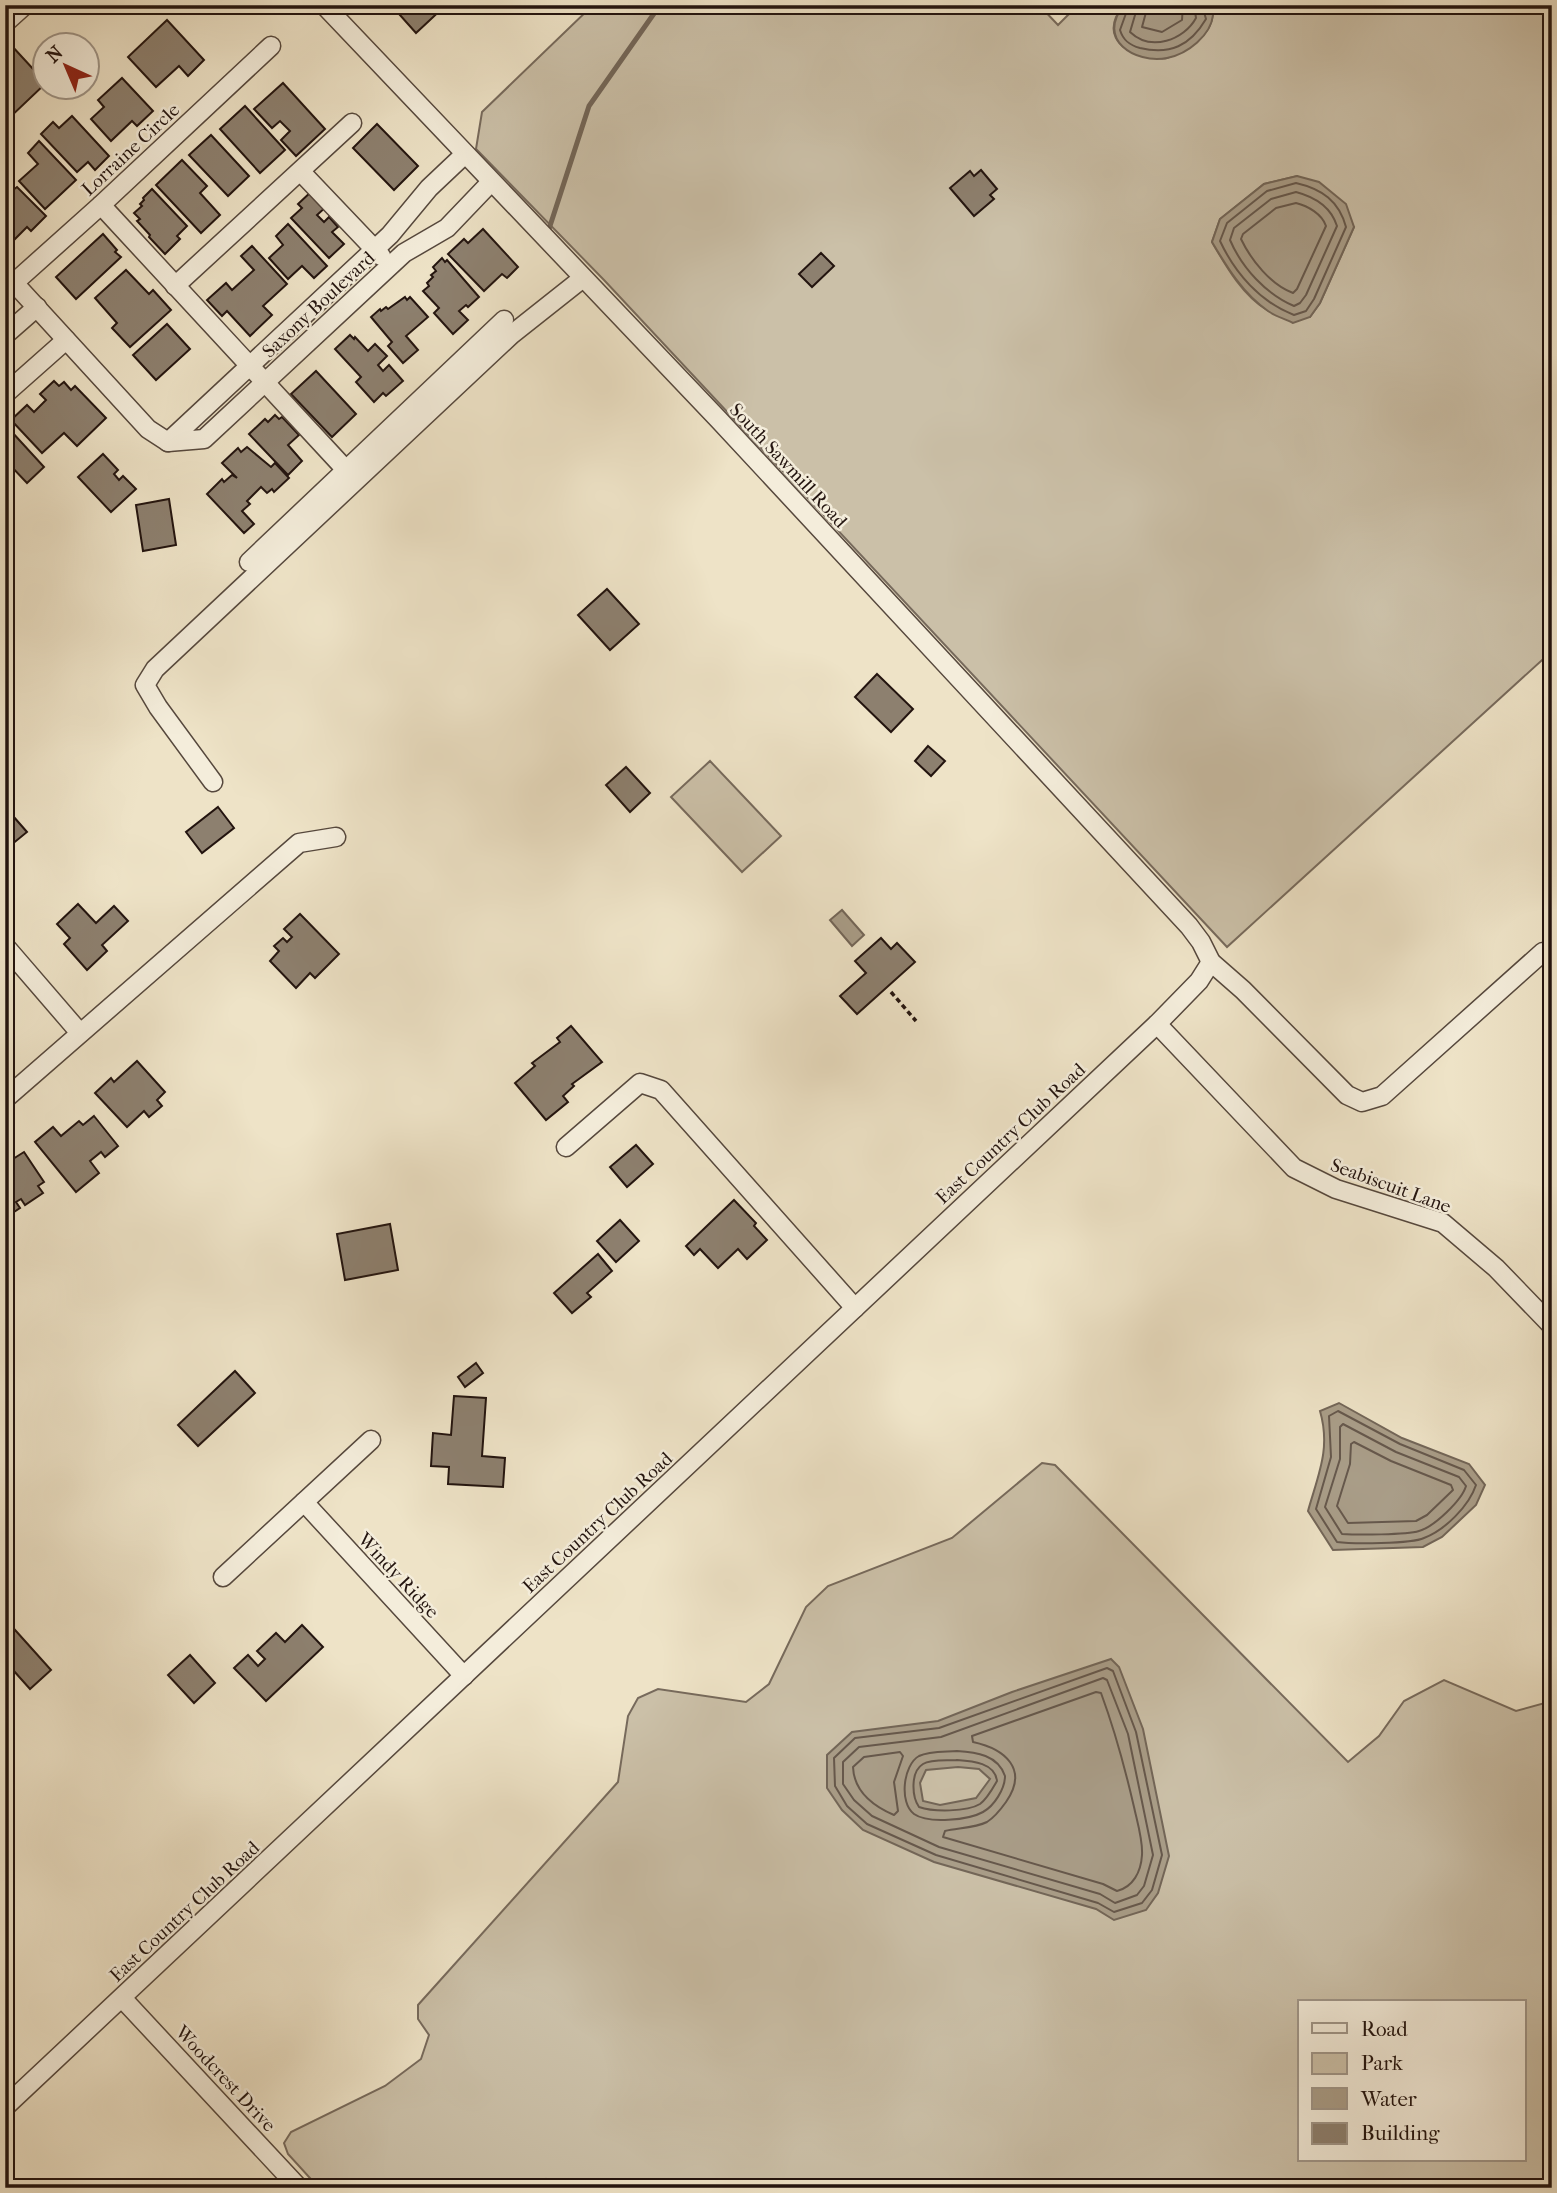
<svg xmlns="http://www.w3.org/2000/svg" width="1557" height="2193" font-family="'IM FELL French Canon',serif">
<rect width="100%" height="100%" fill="#eee3c7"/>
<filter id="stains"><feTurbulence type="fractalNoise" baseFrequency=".00286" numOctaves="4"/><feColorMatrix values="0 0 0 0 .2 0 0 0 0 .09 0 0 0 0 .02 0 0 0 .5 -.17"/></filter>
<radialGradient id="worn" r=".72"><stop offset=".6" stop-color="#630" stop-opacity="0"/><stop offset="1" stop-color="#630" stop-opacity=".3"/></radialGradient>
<g fill="#cbc0a8" stroke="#776a5c" stroke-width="2" fill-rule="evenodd">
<path d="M593,5H1039L1058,25L1078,5H1124C1103,30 1116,50 1145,56C1151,57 1161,60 1167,58C1172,57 1178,52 1182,50C1197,41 1211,34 1213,14L1206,5H1552V651L1227,947L604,280L476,149L482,112ZM1297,176L1354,227L1320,303L1310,317C1298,315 1277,317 1267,310C1242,295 1226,266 1212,242L1220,219L1264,184Z"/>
<polygon points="710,761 781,836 742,872 671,797"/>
<path d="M1042,1463L1055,1465L1348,1762L1379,1736L1404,1701L1444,1680L1516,1711L1552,1701V2188H560L546,2179L532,2188H319L288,2154L284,2143L291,2132L385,2086L421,2059L429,2035L418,2019V2005L618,1782L628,1716L638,1698L658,1689L746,1702L769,1684L806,1607L828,1586L952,1538ZM1300,2002H1524V2160H1300Z"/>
</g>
<g fill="#a99d88" stroke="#736658" stroke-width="2" fill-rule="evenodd">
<path d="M1124,5H1206L1213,15C1211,35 1188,54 1167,58C1134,64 1096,39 1124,5Z"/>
<path d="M1297,176L1319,182L1346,204L1354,227L1320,303L1310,317L1293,323C1285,319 1275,316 1268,311C1243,294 1227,267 1212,242L1220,219L1264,184Z"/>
<polygon points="842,910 864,935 852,946 830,920"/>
<path d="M1339,1403L1402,1438L1469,1464L1485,1485L1476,1505L1442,1537L1423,1547L1333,1550L1308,1511C1318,1475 1331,1449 1320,1411Z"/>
<path d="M1111,1659L1119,1667L1143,1729L1169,1856L1158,1893L1146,1910L1114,1920L1096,1909L934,1862L863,1830L842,1810L827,1788V1755L852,1732L938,1721L1012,1692ZM958,1767L979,1769L990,1779L976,1798L940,1805L923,1801L920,1783L926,1770Z"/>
</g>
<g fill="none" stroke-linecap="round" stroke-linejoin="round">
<g stroke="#66584c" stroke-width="2">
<path d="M1129,5L1120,30C1123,40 1129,45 1140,48C1170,55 1190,46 1206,19L1202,5"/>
<path d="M1138,5L1130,32C1151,52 1184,40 1196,18L1194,5"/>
<polyline points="1148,5 1142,27 1162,32 1182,20 1183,5"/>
<path d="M1296,183C1322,189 1339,201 1346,227L1314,299L1306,311L1294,315C1260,302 1235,273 1220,241L1227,223L1267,191Z"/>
<path d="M1296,192C1315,197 1331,207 1337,226L1306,295L1300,303L1294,306C1266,294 1242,268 1230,240L1234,228L1271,199Z"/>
<path d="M1296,203C1308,206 1322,214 1326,226L1297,289L1293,293C1271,285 1251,260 1241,239L1243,234L1276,208Z"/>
<path d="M1338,1411L1400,1444L1464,1470L1476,1485C1469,1506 1445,1530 1424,1538C1411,1544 1352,1544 1337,1542L1316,1509L1331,1457L1329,1416Z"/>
<path d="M1343,1424L1396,1452L1459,1477L1466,1486C1462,1500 1434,1527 1419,1531C1406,1535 1357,1535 1342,1534L1325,1507L1340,1459V1427Z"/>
<polygon points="1354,1442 1391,1461 1451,1485 1453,1490 1427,1515 1416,1521 1348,1523 1337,1506 1350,1464 1351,1444"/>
<polygon points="1107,1668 1113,1671 1136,1732 1162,1855 1152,1890 1142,1903 1114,1912 1098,1903 936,1855 867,1824 847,1806 835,1786 834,1758 855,1738 939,1728"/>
<polygon points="1103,1678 1107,1680 1128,1734 1153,1855 1144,1886 1137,1895 1115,1903 1100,1894 939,1847 872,1816 854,1800 843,1784 843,1762 859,1747 941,1737"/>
<path d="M1096,1692L1101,1693C1115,1731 1125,1768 1134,1807C1137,1821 1143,1840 1142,1855C1141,1872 1133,1887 1117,1891L1103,1884L943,1837L945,1831C958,1828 975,1828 987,1822C995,1817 1001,1809 1006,1802C1029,1769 1005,1749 973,1742L972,1736Z"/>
<path d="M957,1751C976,1752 998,1755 1005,1776C1005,1789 994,1806 983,1812C969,1820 928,1824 914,1814C899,1803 903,1765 919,1756C929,1751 945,1752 957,1751Z"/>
<path d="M900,1752L903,1756L894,1782L898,1811L894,1815C873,1806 854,1792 853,1767L864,1757Z"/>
<path d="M957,1760C973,1761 995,1763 997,1781C993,1788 987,1799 980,1804C967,1812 933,1812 919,1807C912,1797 910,1772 923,1764C931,1759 948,1761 957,1760Z"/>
</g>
<polyline stroke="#736658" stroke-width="5" points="549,229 589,106 660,5"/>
</g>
<g fill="#8d806f" stroke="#23140f" stroke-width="2">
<polygon points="391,5 446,5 416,33"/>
<polygon points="167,20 204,60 188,76 179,66 156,87 128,57"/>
<polygon points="11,45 46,83 5,122 5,51"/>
<polygon points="122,78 153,111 137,126 132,121 111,141 91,119 104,107 98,100"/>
<polygon points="283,83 325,129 296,156 281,140 290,131 280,121 272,128 254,109"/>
<polygon points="245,106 285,150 260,173 220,129"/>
<polygon points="72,116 109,156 95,170 88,162 77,172 41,134 53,122 59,128"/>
<polygon points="377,124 418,166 394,190 353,148"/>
<polygon points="211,135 249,176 228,196 189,155"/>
<polygon points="39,141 76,180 45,209 19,181 38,164 28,153"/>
<polygon points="182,160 207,186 200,193 220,215 201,233 156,185"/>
<polygon points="981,170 997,189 990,195 994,199 974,216 950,188 970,171 974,176"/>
<polygon points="5,182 13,190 17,187 46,216 31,231 27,227 15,239 5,229"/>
<polygon points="152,189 187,226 177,236 180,239 165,254 149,237 150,235 137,221 140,219 134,213 142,206 140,204 144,200 143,198"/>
<polygon points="313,190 327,206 317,215 324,222 329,217 338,227 332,232 344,244 329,258 291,218 302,208 298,204"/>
<polygon points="288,224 327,266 314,278 302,266 288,279 269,258 283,245 276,236"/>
<polygon points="483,229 518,267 507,278 502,274 484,291 448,254 464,239 468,243"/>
<polygon points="103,234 117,250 115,252 121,257 76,299 56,277"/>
<polygon points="252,246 287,284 263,306 272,315 250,336 227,311 222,316 207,300 226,283 232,290 254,270 241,256"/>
<polygon points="821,253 834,266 812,287 799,274"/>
<polygon points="442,258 445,262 447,260 479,297 468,307 466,305 459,311 468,320 453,334 434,313 439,308 423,291 429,286 427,283 433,277 431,275 436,271 433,267"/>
<polygon points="126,270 149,294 153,290 171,310 130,347 112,328 117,323 95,298"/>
<polygon points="405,297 407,300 410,297 428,317 406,336 418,350 403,363 388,346 392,342 371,317 380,309 381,311 386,307 388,309"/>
<polygon points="167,324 190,349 156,380 133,355"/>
<polygon points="350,335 354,339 355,337 368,351 375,344 387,356 378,365 383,371 389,365 403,381 386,396 383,393 374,402 356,382 361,377 335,349"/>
<polygon points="316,371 356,414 332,437 291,394"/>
<polygon points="54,381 59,386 64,382 71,390 75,386 106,418 77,446 64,433 42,453 11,420 27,405 34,412 46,400 40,394"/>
<polygon points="275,415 279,419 282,417 299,435 288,445 302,461 288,475 249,434 265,419 268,422"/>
<polygon points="11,431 44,467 27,483 10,465 5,469 5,437"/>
<polygon points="247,447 271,467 275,463 289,478 274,492 272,489 267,493 261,487 247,501 250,504 242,511 254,524 244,533 207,494 222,479 224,482 232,475 237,478 222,463 238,448 241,452"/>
<polygon points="103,454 118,470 114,474 119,480 123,476 136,489 111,512 78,477"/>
<polygon points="169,499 176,545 143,551 136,505"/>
<polygon points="607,589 639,624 610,650 578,615"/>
<polygon points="877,674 913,709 891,732 855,697"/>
<polygon points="928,746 945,761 931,776 915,761"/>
<polygon points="626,767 650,793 630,812 606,785"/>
<polygon points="218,807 234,828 202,853 186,832"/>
<polygon points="6,808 27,832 5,850 5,809"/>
<polygon points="78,904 96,923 114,906 128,921 102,945 107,951 87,970 64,944 70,938 57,924"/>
<polygon points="300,914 339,954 315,978 310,973 296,988 270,961 279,951 274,946 283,938 287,942 292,937 284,929"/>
<polygon points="881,938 891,949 897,943 915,962 857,1014 840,996 866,973 855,961"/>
<polygon points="571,1026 602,1062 572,1084 574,1086 563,1096 568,1102 546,1120 515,1083 535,1066 532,1063 560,1042 557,1038"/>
<polygon points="137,1061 165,1092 157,1100 162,1106 149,1117 144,1111 127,1127 95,1093 111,1078 114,1082"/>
<polygon points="94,1116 118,1146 105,1157 101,1152 90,1161 99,1173 76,1192 35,1142 53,1127 61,1136 79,1121 83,1125"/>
<polygon points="636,1145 653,1164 627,1187 610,1167"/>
<polygon points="24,1152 44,1182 38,1186 43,1193 25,1205 21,1199 16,1202 20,1208 5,1218 5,1164"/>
<polygon points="734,1200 756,1223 754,1226 767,1240 747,1259 738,1249 718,1268 700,1249 694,1255 686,1246"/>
<polygon points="620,1220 639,1241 616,1262 597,1241"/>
<polygon points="390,1224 398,1270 345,1280 337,1234"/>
<polygon points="598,1254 612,1271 587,1293 591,1297 572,1313 554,1293"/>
<polygon points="476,1363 483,1373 465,1387 458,1377"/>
<polygon points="235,1371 255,1393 198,1446 178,1425"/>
<polygon points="454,1396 486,1398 482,1456 505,1458 503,1487 448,1484 449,1467 431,1466 433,1433 451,1435"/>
<polygon points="7,1621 51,1670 30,1689 5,1661 5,1623"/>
<polygon points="302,1625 323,1647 266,1701 234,1668 248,1655 258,1666 265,1659 257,1651 276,1633 285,1642"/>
<polygon points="190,1655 215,1683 194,1703 168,1675"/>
</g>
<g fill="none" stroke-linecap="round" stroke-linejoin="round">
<defs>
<g id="minor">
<polyline points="324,5 719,420 1189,926 1201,942 1211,962 1243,990 1347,1095 1362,1102 1382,1096 1543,952"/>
<polyline points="5,23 25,5"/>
<polyline points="465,154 429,188 390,235 168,442 204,439 404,253 447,228 491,182"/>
<polyline points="301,172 381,256"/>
<polyline points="101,205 347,471"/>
<polyline points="5,273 148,429 168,442"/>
<polyline points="15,282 101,205 271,46"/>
<polyline points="175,286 352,123"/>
<polyline points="5,335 37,307"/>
<polyline points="5,394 66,340"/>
<polyline points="249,562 504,320"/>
<polyline points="213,782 158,707 145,685 155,669 511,335 583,278"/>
<polyline points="5,946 80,1033"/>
<polyline points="1157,1024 1294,1168 1336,1189 1443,1223 1496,1268 1552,1326"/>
<polyline points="5,1099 299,843 336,837"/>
<polyline points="566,1147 640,1083 661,1090 855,1308"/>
<polyline points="304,1502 464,1676"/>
<polyline points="223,1577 371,1440"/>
<polyline points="122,1998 299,2188"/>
<polyline points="5,2107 1157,1024 1199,981 1211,962"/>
</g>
</defs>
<use href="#minor" stroke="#56483d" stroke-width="21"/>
<polyline stroke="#23140f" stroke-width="3.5" stroke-dasharray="5 3.5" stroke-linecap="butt" points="891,992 916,1021"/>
<use href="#minor" stroke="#f4eddb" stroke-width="18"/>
</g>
<g text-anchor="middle" stroke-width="5" stroke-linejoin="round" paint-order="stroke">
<g font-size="19" fill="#23140f" stroke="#f4eddb">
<text transform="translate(130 149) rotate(-43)" y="7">Lorraine Circle</text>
<text transform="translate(318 304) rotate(-43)" y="7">Saxony Boulevard</text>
<text transform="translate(789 465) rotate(47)" y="7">South Sawmill Road</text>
<text transform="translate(1010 1133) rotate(-43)" y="7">East Country Club Road</text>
<text transform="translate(1391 1185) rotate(20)" y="7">Seabiscuit Lane</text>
<text transform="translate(597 1522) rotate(-43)" y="7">East Country Club Road</text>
<text transform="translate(399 1575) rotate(47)" y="7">Windy Ridge</text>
<text transform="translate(184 1911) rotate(-43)" y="7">East Country Club Road</text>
<text transform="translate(226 2078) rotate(47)" y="7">Woodcrest Drive</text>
</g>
</g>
<rect width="1557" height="2193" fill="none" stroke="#eee3c7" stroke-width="28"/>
<rect x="7" y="7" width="1543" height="2179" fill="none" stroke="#23140f" stroke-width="3.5"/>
<rect x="14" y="14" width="1529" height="2165" fill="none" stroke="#23140f" stroke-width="2"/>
<rect x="1298" y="2000" width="228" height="161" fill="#f4eddb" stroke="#a09689" stroke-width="2"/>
<rect x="1312" y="2023" width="35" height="10" fill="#f4eddb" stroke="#a09689" stroke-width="2"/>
<text x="1361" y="2036" font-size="21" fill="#23140f">Road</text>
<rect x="1312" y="2053" width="35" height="21" fill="#cbc0a8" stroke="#a09689" stroke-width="2"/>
<text x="1361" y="2070" font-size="21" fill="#23140f">Park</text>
<rect x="1312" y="2088" width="35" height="21" fill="#a99d88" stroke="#a09689" stroke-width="2"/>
<text x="1361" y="2106" font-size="21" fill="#23140f">Water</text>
<rect x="1312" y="2123" width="35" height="21" fill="#8d806f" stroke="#a09689" stroke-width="2"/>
<text x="1361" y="2140" font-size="21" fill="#23140f">Building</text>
<g transform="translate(66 66) rotate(316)"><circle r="33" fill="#f4eddb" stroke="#a09689" stroke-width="2"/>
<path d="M0-5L12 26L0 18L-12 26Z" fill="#8f2418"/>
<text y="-10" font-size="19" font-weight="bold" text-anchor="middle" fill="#23140f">N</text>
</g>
<rect width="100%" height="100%" filter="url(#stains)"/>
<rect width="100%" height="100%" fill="url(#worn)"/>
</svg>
